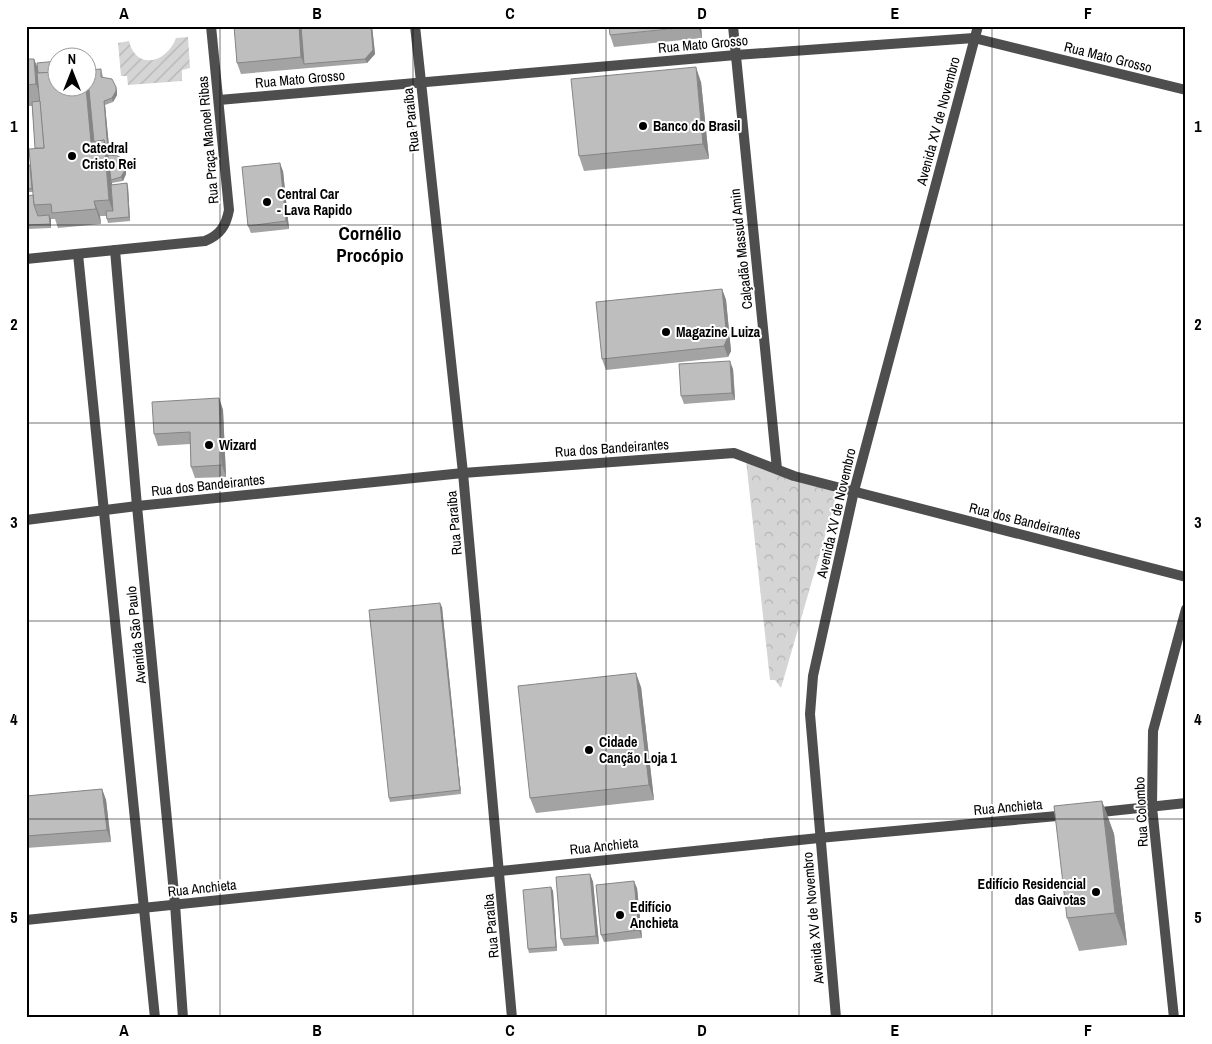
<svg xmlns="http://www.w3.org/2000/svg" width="1212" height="1044" font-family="'Archivo Narrow',sans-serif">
<defs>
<pattern id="forest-crowns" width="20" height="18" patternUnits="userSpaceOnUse" patternTransform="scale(1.25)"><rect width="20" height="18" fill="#d5d5d5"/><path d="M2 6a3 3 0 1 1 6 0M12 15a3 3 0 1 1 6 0" fill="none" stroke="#b5b5b5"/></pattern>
<pattern id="garden-furrows" width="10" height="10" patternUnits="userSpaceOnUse" patternTransform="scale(1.25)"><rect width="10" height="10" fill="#d5d5d5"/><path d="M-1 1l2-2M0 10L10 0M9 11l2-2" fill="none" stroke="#b5b5b5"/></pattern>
</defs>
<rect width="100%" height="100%" fill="#fff"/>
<polygon fill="url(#forest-crowns)" points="746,460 832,490 835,494 834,505 781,688 775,680 770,680"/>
<path fill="url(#garden-furrows)" d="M188,37L190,68L182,70V81L128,85L127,76H121L118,43L129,41C136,71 167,63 176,38Z"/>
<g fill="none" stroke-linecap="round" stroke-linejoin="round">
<polyline stroke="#4e4e4e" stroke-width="10" points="733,26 777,469"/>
<g stroke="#4e4e4e" stroke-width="10">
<polyline points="415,26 463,473 512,1018"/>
<polyline points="219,100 736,55 974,38 1186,90"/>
<polyline points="26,520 137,506 463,473 734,453 794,476 1186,577"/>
<polyline points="1092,813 1186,803"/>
<polyline points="26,920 819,838 1068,815"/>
<polyline points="1174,1018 1152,807 1153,731 1186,609"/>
</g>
<g stroke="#4e4e4e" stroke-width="10">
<polyline points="115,250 137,506 175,904 183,1018"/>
<polyline points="78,254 155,1018"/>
<path d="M26,259L205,241C220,235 226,226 229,210L211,26"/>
<polyline points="836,1018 810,714 813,676 854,491 978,26"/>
</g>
</g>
<g fill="#a3a3a3">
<polygon points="234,26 372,26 375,54 367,63 241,74 237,63"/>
<polygon points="701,26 702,38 614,47 610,35"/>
<polygon points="26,59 34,59 37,67 58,88 101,69 103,77 117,91 117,95 113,102 105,105 110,156 126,170 126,174 123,181 112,183 112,185 127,183 128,187 130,221 108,223 106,216 100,216 101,224 58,228 55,219 51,219 51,228 28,229 27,225 33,195 33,192 26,192 26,166 30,165 35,148 32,106 26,106"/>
<polygon points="701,82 709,159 584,171 579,156"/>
<polygon points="283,171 289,229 251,233 248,226"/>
<polygon points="722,289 726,300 731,351 728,357 606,370 602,359"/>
<polygon points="733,369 735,400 684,404 681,396"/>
<polygon points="219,398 223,410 226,477 195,478 191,467 190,444 158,446 154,434"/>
<polygon points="442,607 461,794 390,802 389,798"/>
<polygon points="641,687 654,800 536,813 530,798"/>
<polygon points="102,789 106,800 111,842 26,848 26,796"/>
<polygon points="1102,801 1114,834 1127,945 1079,951 1067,918"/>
<polygon points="590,874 593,882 599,944 564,946 561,939"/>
<polygon points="551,887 553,891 557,951 529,953 528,949"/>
<polygon points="637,888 642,938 604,942 601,935"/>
</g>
<g fill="#858585">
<polygon points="299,26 302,26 304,64 301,57"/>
<polygon points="371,26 372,26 375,54 367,63 365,59"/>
<polygon points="698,26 701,26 702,38"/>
<polygon points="34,59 41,76 43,101 36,84"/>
<polygon points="696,67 701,82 709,159 703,144"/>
<polygon points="88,78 90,84 96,153 91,142 86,88 88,88"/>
<polygon points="116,87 117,91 117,95 113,102 112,98"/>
<polygon points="104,101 105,105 112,179 111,180 112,183 114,215 109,200 104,140"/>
<polygon points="280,163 283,171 289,229 286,221"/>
<polygon points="125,166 126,170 126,174 123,181 121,177"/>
<polygon points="127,183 128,187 130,221 129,217"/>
<polygon points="94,201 100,216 101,224 96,209"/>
<polygon points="49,215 51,219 51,228 50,224"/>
<polygon points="722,289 726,300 731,351 728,357 724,346"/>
<polygon points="730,361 733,369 735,400 732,393"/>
<polygon points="219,398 223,410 226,477 222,465"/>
<polygon points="440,603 442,607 461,794 460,790"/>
<polygon points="636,673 641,687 654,800 649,785"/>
<polygon points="102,789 106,800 111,842 107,830"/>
<polygon points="1102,801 1114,834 1127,945 1115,913"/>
<polygon points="590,874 593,882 599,944 596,936"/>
<polygon points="634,881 637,888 642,938 639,930"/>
<polygon points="551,887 553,891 557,951 556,947"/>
</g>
<g fill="#bebebe" stroke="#858585">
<polygon points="234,26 299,26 301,57 237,63"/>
<polygon points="301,26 371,26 373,50 365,59 304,64"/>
<polygon points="609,26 698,26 610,35"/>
<polygon points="26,59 34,59 36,84 26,85"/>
<polygon points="58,61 58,72 38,73 37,63"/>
<polygon points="696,67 703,144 579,156 571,79"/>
<polygon points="101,69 101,77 112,79 116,87 116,91 112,98 104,101 108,151 104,140 94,142 88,80 88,70"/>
<polygon points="58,72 58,88 86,88 91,142 104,140 109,200 94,201 96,209 52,213 51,204 34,205 29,149 44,148 37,73"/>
<polygon points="40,101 44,148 35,148 32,102"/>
<polygon points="108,155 118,156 121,158 125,166 125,170 121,177 111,180"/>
<polygon points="280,163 286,221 248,226 242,167"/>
<polygon points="30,165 32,189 26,188 26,166"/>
<polygon points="127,183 129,217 107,219 106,211 113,211 111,185"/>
<polygon points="33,195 34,205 38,216 49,215 50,224 27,225 26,196"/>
<polygon points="722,289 727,339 724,346 602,359 596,302"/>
<polygon points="730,361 732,393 681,396 679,364"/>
<polygon points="219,398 222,465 191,467 190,432 154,434 152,402"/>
<polygon points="440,603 460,790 389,798 369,610"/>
<polygon points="636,673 649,785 530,798 518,686"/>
<polygon points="102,789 107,830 26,836 26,796"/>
<polygon points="1102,801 1115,913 1067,918 1054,806"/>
<polygon points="590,874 596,936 561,939 556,877"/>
<polygon points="634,881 639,930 601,935 596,885"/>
<polygon points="551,887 556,947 528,949 523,890"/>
</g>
<path fill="none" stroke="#000" stroke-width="1" stroke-opacity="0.55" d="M220,26V1018M413,26V1018M606,26V1018M799,26V1018M992,26V1018M26,225H1186M26,423H1186M26,621H1186M26,819H1186"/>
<g fill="#000" stroke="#fff" stroke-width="2">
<circle cx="643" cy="126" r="5"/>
<circle cx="72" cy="156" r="5"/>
<circle cx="267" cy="202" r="5"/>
<circle cx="666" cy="332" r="5"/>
<circle cx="209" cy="445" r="5"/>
<circle cx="589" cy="750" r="5"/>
<circle cx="1096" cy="892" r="5"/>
<circle cx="620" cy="915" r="5"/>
</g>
<g text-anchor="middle" stroke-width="4" stroke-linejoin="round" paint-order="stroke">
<g font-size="14" fill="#000" stroke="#fff">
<text transform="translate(703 44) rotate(-5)" y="5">Rua Mato Grosso</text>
<text transform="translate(1108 57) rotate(14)" y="5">Rua Mato Grosso</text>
<text transform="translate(300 79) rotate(-5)" y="5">Rua Mato Grosso</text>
<text transform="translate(411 120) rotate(-96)" y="5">Rua Paraíba</text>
<text transform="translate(938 121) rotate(-75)" y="5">Avenida XV de Novembro</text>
<text transform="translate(208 140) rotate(-95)" y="5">Rua Praça Manoel Ribas</text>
<text transform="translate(741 249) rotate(-96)" y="5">Calçadão Massud Amin</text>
<text transform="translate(612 448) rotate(-4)" y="5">Rua dos Bandeirantes</text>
<text transform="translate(208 485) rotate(-6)" y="5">Rua dos Bandeirantes</text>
<text transform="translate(836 513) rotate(-77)" y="5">Avenida XV de Novembro</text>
<text transform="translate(1025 521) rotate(14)" y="5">Rua dos Bandeirantes</text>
<text transform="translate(454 523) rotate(-95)" y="5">Rua Paraíba</text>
<text transform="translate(136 635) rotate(-96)" y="5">Avenida São Paulo</text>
<text transform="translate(1008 807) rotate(-5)" y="5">Rua Anchieta</text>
<text transform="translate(1141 812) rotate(-93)" y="5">Rua Colombo</text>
<text transform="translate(604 846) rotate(-6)" y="5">Rua Anchieta</text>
<text transform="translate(202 888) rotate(-6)" y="5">Rua Anchieta</text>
<text transform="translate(813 918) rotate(-95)" y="5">Avenida XV de Novembro</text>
<text transform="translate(491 926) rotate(-95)" y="5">Rua Paraíba</text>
</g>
<g font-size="14" font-weight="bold" fill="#000" stroke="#fff" text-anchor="start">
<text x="653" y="131">Banco do Brasil</text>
<text x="82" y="153">Catedral<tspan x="82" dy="16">Cristo Rei</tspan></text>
<text x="277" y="199">Central Car<tspan x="277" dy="16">- Lava Rapido</tspan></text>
<text x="676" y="337">Magazine Luiza</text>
<text x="219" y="450">Wizard</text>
<text x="599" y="747">Cidade<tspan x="599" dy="16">Canção Loja 1</tspan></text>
<text x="1086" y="889" text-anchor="end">Edifício Residencial<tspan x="1086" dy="16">das Gaivotas</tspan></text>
<text x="630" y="912">Edifício<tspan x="630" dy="16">Anchieta</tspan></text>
</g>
<g font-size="19" font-weight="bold" fill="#000" stroke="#fff">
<text x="370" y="240">Cornélio<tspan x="370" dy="22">Procópio</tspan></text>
</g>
</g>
<rect width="1212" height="1044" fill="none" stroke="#ffffff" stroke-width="55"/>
<g transform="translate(72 72)"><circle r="24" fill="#ffffff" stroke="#999999"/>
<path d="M0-4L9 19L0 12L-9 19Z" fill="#000000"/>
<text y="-8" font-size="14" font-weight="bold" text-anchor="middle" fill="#000000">N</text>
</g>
<rect x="28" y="28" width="1156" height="988" fill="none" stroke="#000" stroke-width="2"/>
<g font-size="16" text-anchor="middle" font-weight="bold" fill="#000">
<text x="124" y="19">A</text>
<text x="317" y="19">B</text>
<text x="510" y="19">C</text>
<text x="702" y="19">D</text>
<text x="895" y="19">E</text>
<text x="1088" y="19">F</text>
<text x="14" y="132">1</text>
<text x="1198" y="132">1</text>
<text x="14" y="330">2</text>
<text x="1198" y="330">2</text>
<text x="14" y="528">3</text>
<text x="1198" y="528">3</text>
<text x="14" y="725">4</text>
<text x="1198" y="725">4</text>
<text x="14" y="923">5</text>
<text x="1198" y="923">5</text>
<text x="124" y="1036">A</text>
<text x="317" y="1036">B</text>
<text x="510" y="1036">C</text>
<text x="702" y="1036">D</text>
<text x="895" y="1036">E</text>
<text x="1088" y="1036">F</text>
</g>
</svg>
